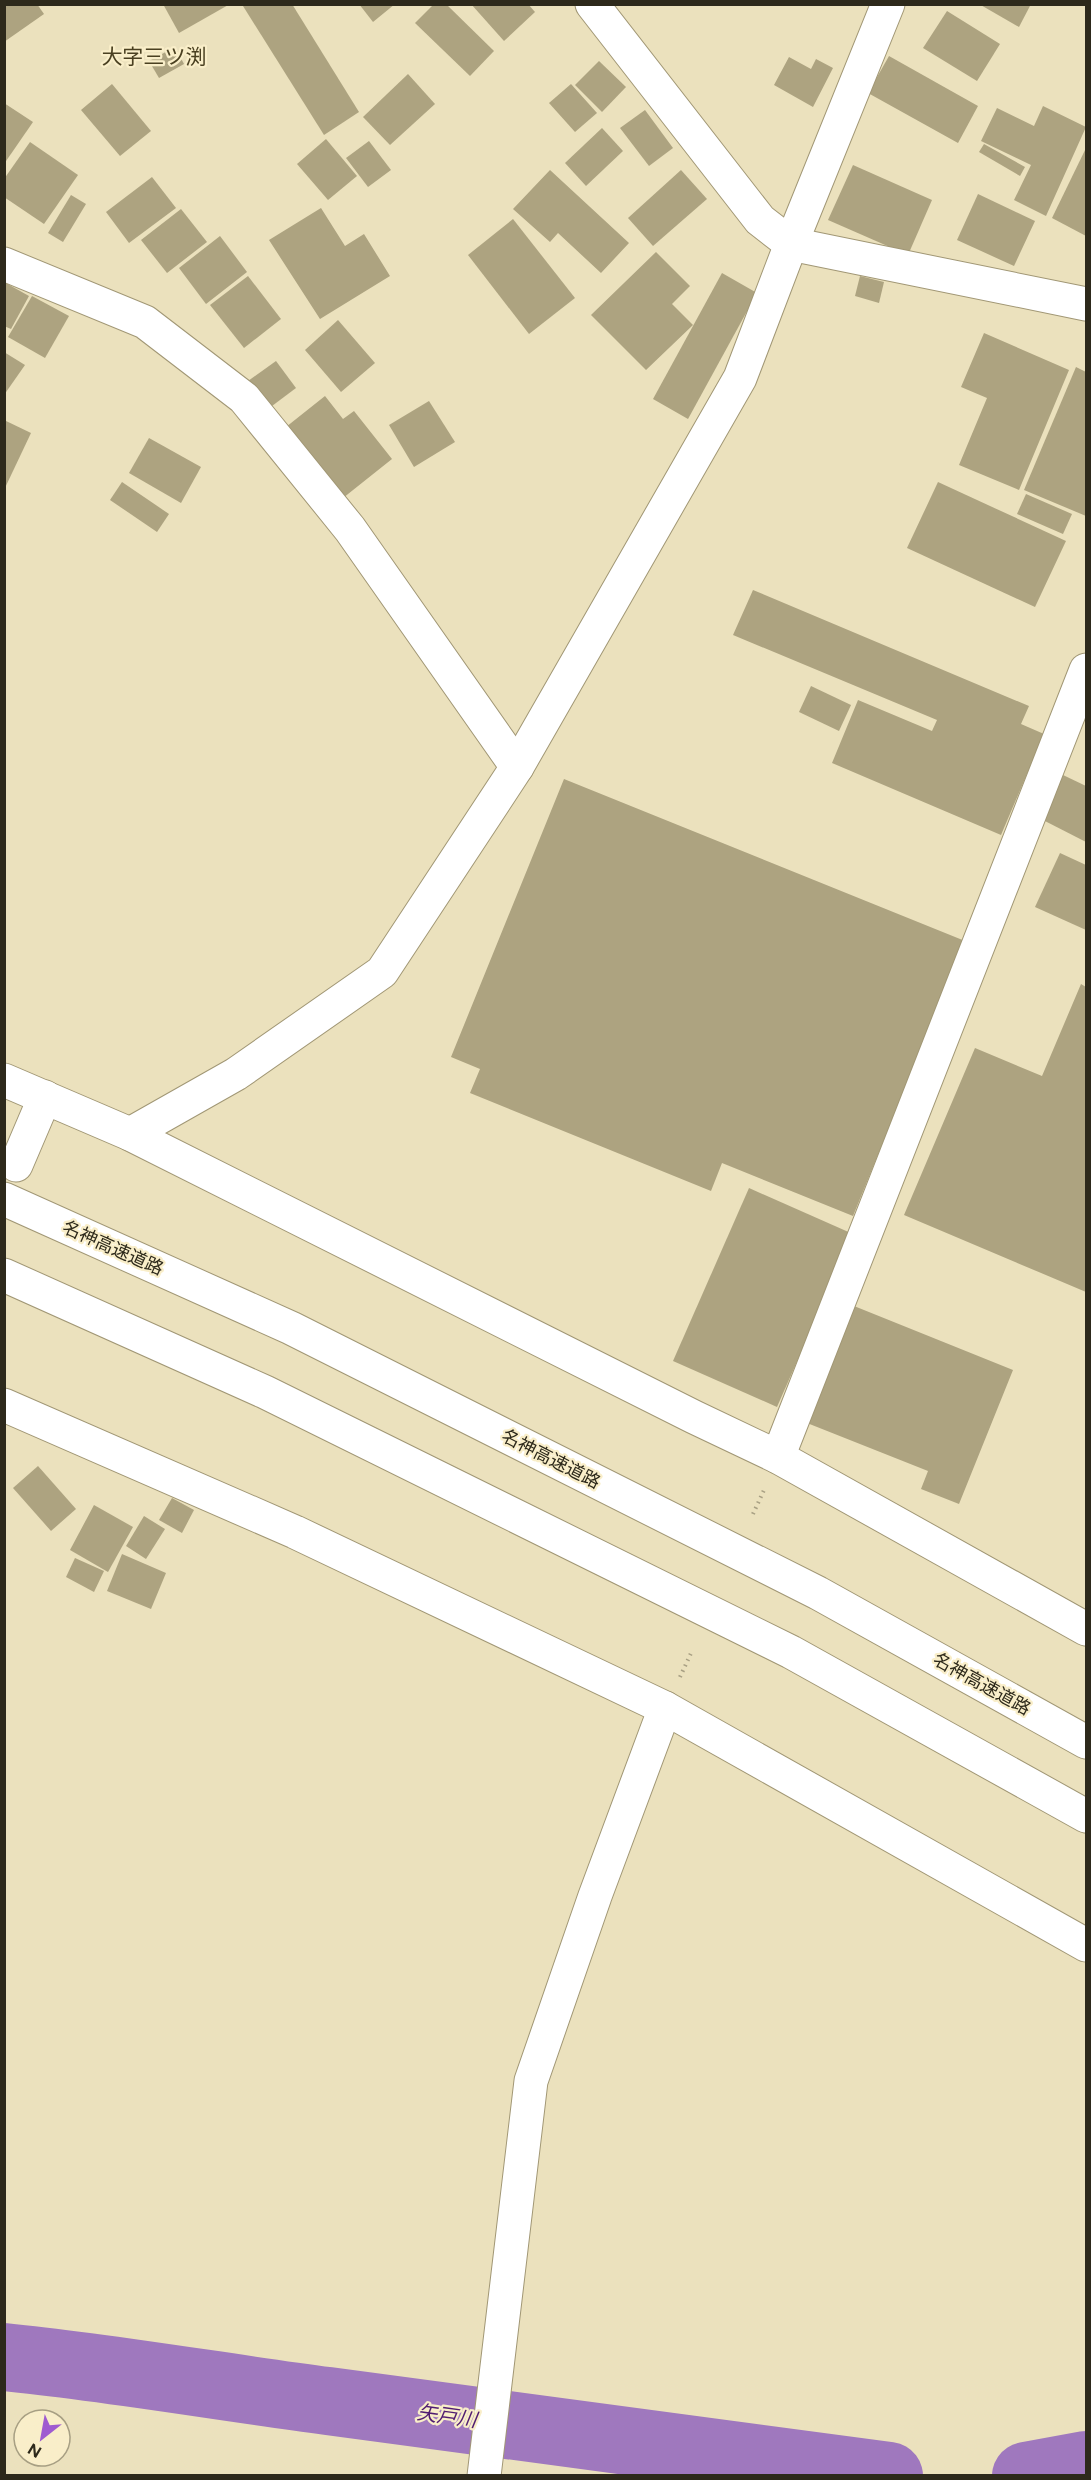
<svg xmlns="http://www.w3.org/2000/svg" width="1091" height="2480" font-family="Figtree,'Noto Sans JP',sans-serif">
<rect width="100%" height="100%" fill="#ebe1bd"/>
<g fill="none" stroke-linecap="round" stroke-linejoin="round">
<g stroke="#9f78be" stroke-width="68">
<path d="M4,2357C113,2368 220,2387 328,2401C515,2425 702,2450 889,2476"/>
<polyline points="1026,2476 1086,2465"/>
</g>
</g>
<g fill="#ada380">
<polygon points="4,4 37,4 44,14 4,42"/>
<polygon points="163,4 230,4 179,33"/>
<polygon points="246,4 292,4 359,112 324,135 243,6"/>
<polygon points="359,4 395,4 373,22"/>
<polygon points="434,4 446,4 494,51 470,76 415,23"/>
<polygon points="471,4 528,4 535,12 504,41"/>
<polygon points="979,4 1031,4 1019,27"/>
<polygon points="947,11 1000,44 977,81 923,48"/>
<polygon points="175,47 184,64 159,78 149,61"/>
<polygon points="889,56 978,106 958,143 868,93"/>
<polygon points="789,57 811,69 816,59 833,68 813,107 774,85"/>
<polygon points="599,61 626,87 602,112 575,85"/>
<polygon points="408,74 435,104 390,145 363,117"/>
<polygon points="112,84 151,131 120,156 81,110"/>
<polygon points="571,84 597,113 575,132 549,103"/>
<polygon points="4,103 33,122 4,164"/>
<polygon points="1043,106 1086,127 1046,216 1014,200 1031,165 981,141 997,108 1034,126"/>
<polygon points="645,110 673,148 649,166 620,128"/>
<polygon points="602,128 623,151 586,186 565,163"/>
<polygon points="326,139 357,176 328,200 297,164"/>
<polygon points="369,141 391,170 368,187 346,158"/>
<polygon points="30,142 78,175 44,224 4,197 4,179"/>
<polygon points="984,144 1025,167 1020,176 979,152"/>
<polygon points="1086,148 1086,236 1052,218"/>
<polygon points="853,165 932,200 908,255 828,220"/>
<polygon points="550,170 629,243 601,273 558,233 550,242 513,209"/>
<polygon points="681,170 707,199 653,246 628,218"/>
<polygon points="152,177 176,208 129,243 106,212"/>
<polygon points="978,194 1035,221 1014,266 957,240"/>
<polygon points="71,195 86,204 63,242 48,233"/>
<polygon points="321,208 345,246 364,234 390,276 320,319 269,240"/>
<polygon points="181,209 207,242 167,273 141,240"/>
<polygon points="513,219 575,298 529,334 468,255"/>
<polygon points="220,236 247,272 206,304 179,268"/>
<polygon points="656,252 690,286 672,304 693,325 646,370 591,315"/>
<polygon points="722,273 757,293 688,419 653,399"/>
<polygon points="248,276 281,319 244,348 210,305"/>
<polygon points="860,276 884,282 879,303 855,296"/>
<polygon points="4,282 29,296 11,329 4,326"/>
<polygon points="32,296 69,316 45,358 8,337"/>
<polygon points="338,320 375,363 341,392 305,350"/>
<polygon points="984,333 1069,370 1019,490 959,465 987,398 961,387"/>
<polygon points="4,352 25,365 4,395"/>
<polygon points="276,361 296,388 268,409 248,381"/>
<polygon points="1076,367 1086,372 1086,516 1024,490"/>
<polygon points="325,396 343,419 354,411 392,459 343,498 286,427"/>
<polygon points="429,401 455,442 414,467 389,425"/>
<polygon points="4,420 31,433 4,490"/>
<polygon points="149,438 201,467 181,503 129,473"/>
<polygon points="122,482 169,514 157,532 110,500"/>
<polygon points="938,482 1066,541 1035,607 907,548"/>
<polygon points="1026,494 1072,514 1063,534 1017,514"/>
<polygon points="753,590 1029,706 1021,724 1044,734 1001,835 832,763 858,700 932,731 937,720 733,635"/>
<polygon points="811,686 851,705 839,731 799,712"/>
<polygon points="1063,775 1086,786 1086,842 1041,819"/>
<polygon points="564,779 965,941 853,1216 722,1163 711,1191 470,1093 480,1069 451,1057"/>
<polygon points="1060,853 1086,865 1086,930 1035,907"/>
<polygon points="1081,984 1086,987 1086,1292 904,1215 975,1048 1042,1076"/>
<polygon points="749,1188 853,1234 777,1407 673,1361"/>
<polygon points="854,1306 1013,1370 959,1504 921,1489 928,1471 807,1423"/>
<polygon points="38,1466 76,1509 51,1531 13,1488"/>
<polygon points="172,1498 194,1510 182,1533 159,1520"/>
<polygon points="94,1505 133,1527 108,1572 70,1550"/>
<polygon points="144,1516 165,1529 146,1559 126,1546"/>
<polygon points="122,1554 166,1573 151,1609 107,1591"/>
<polygon points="75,1558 104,1571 94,1592 66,1577"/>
</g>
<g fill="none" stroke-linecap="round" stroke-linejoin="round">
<defs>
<g id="minor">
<polyline points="592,4 760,220 791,244 1086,304"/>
<polyline points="4,264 145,322 244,398 350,529 517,767"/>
<polyline points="4,1080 130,1134 694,1417 778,1457 1086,1629"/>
<polyline points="130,1134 236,1074 382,972 517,767 740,378 791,244 888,4"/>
<polyline points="16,1165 45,1097"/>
<polyline points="4,1405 295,1532 665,1708 1086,1945"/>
<polyline points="778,1457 1086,670"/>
<polyline points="484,2476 531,2081 595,1896 665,1708"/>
</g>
<g id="highway">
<polyline points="4,1199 291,1328 818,1593 1086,1742"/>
<polyline points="4,1275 265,1392 791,1652 1086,1816"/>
</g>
</defs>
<use href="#minor" stroke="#a19775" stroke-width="35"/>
<use href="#highway" stroke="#a19775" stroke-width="35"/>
<g stroke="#a8a084" stroke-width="4" stroke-dasharray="1.5 4.5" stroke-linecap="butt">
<polyline points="753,1514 764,1490"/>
<polyline points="680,1677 692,1651"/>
</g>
<use href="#minor" stroke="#fff" stroke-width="33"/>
<use href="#highway" stroke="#fff" stroke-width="33"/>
</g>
<g text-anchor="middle" stroke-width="4.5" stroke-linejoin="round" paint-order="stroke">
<g font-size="18" fill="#2d291b" stroke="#f9eec9">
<text transform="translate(113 1248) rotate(24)" y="6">名神高速道路</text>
<text transform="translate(551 1459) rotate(27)" y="6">名神高速道路</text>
<text transform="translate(982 1684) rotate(29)" y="6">名神高速道路</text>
</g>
<g font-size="20" font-style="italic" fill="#501c71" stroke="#f9eec9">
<text transform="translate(447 2416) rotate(8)" y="7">矢戸川</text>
</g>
<g font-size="21" fill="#4a4021" stroke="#f9eec9">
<text x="154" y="64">大字三ツ渕</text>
</g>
</g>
<rect width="1091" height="2480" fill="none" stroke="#2d291b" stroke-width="12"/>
<g transform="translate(42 2438) rotate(211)"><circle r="28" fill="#f9eec9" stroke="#a79f83" stroke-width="1.5"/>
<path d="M0-4.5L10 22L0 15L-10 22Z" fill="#9f5bd0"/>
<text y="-9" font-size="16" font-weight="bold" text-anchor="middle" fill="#2d291b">N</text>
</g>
</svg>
